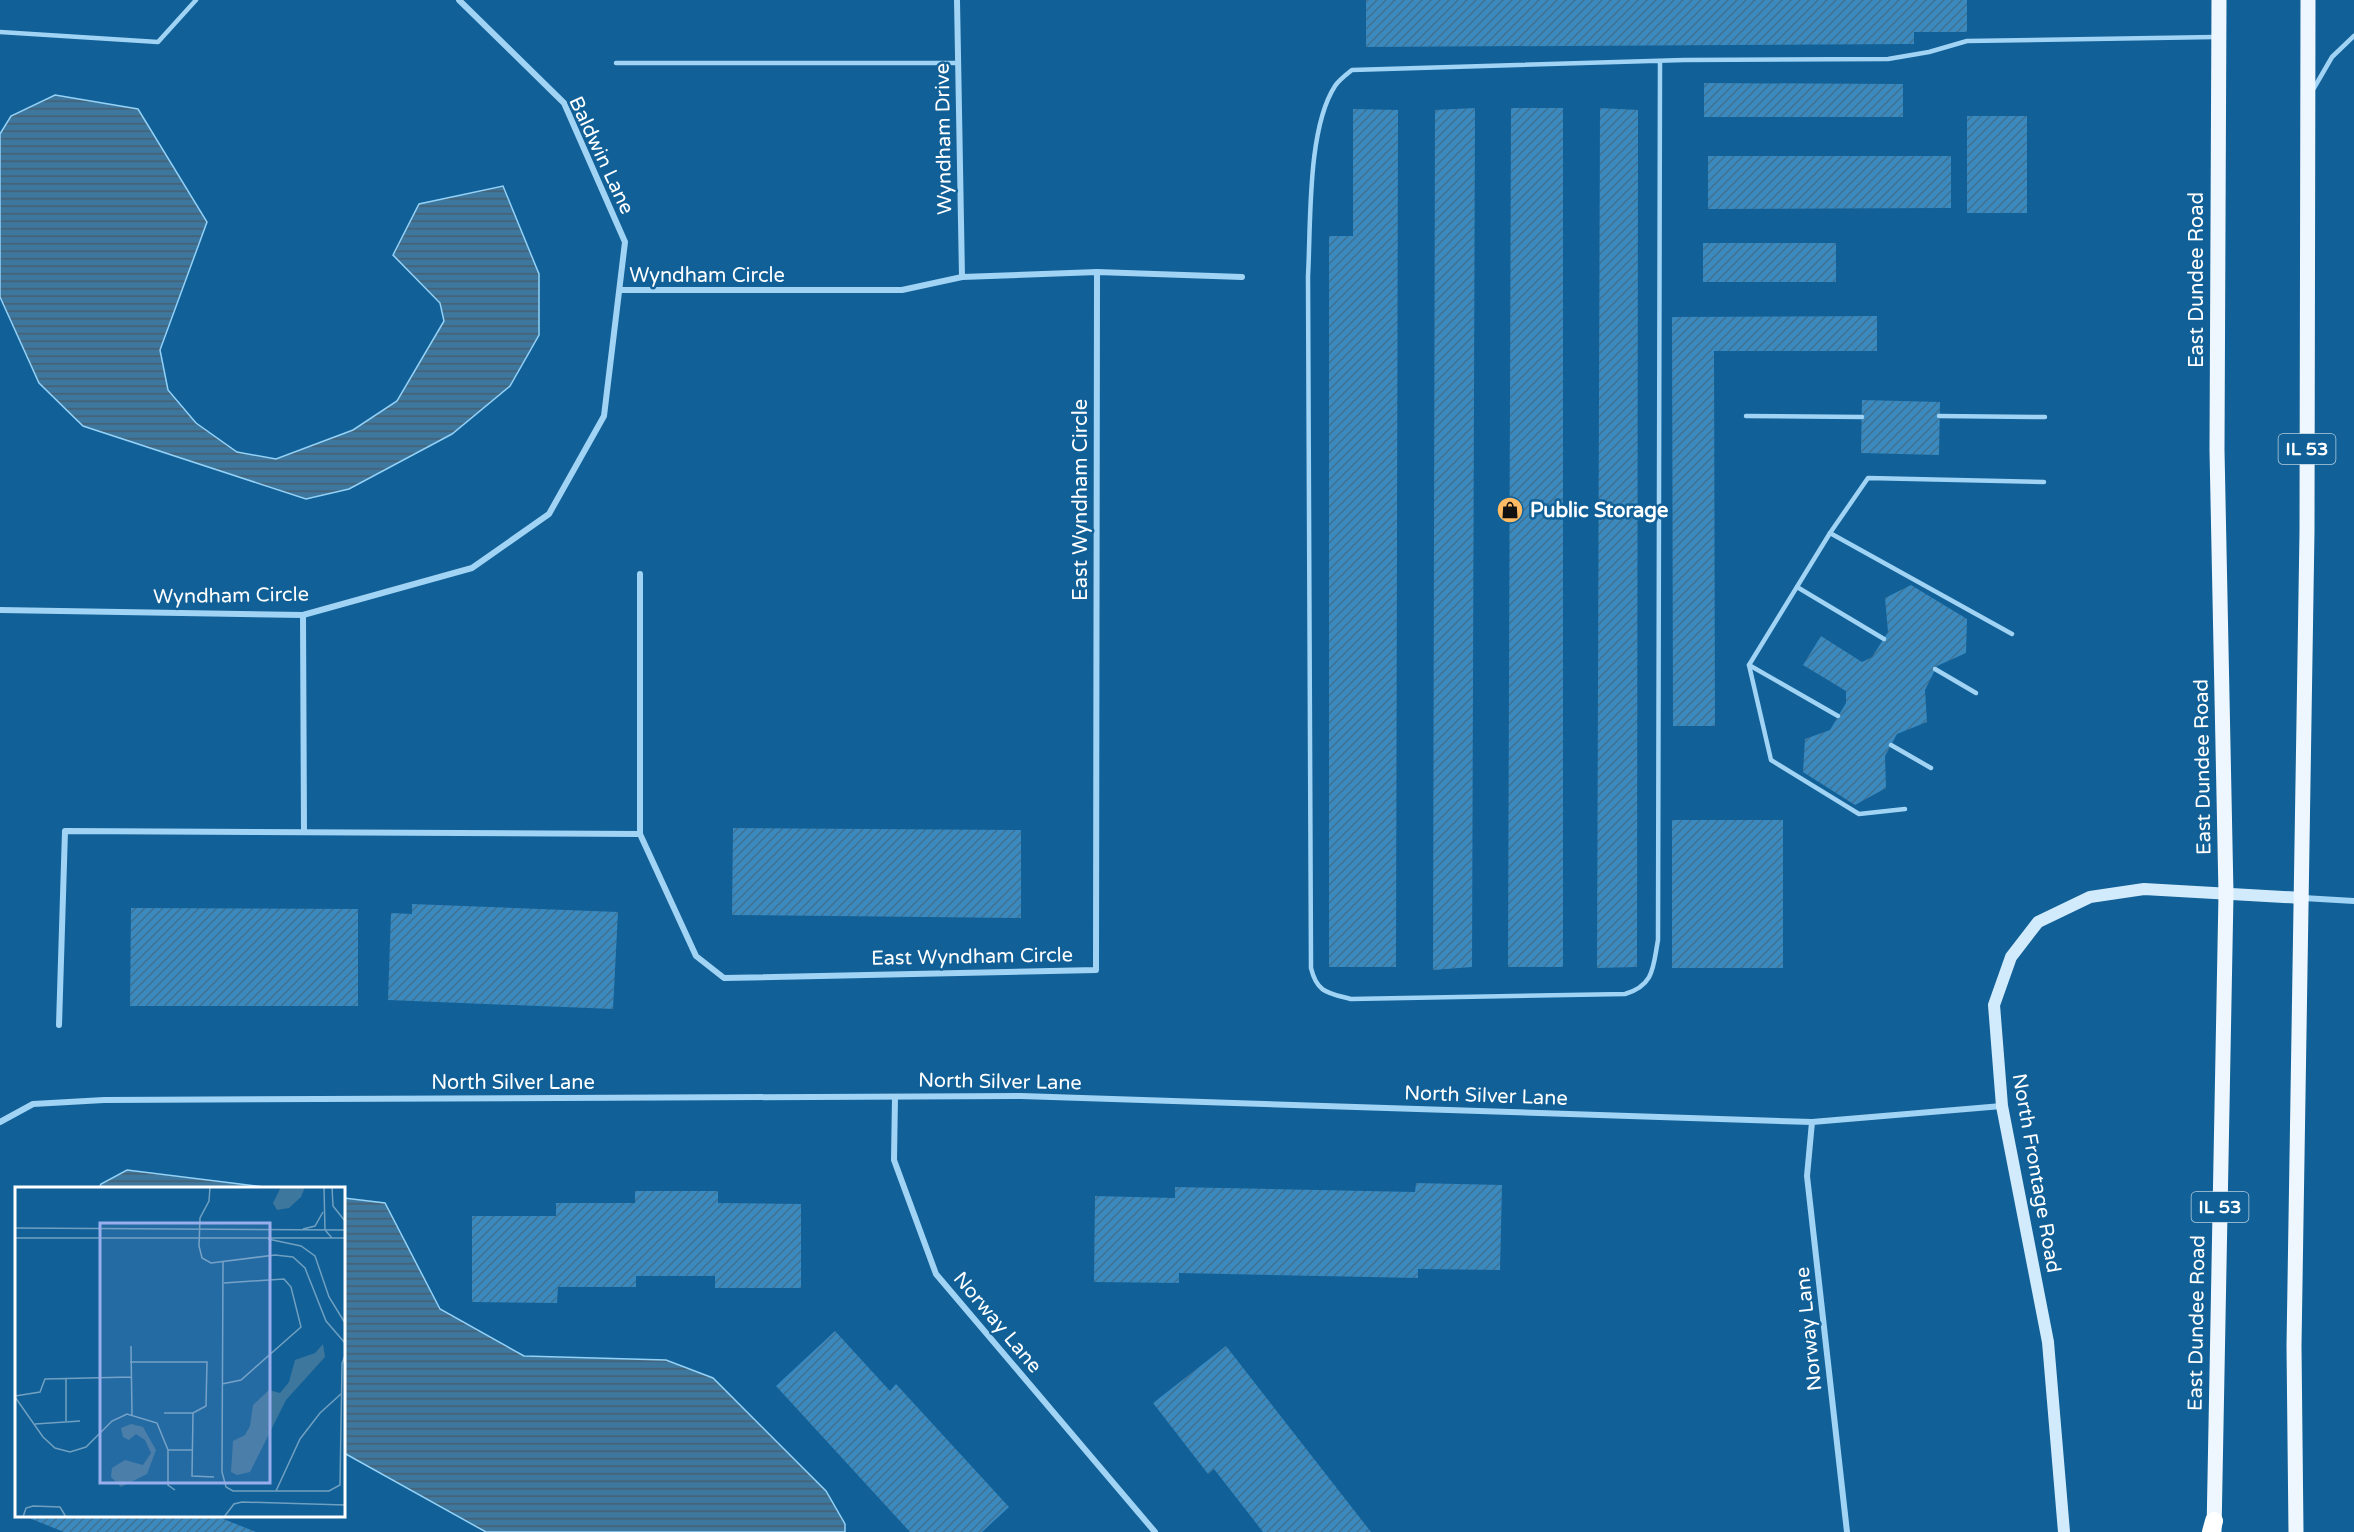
<svg xmlns="http://www.w3.org/2000/svg" width="2354" height="1532" font-family="'Varela Round',sans-serif">
<defs>
<pattern id="water-rules" width="6" height="5" patternUnits="userSpaceOnUse" patternTransform="scale(1.5)"><rect width="6" height="5" fill="#3e779e"/><path d="M0 2.5h6" fill="none" stroke="#465f71"/></pattern>
<pattern id="building-hatch" width="6" height="6" patternUnits="userSpaceOnUse" patternTransform="scale(1.5)"><rect width="6" height="6" fill="#3a89bf"/><path d="M-1 1l2-2M0 6l6-6M5 7l2-2" fill="none" stroke="#417191"/></pattern>
</defs>
<rect width="100%" height="100%" fill="#116097"/>
<g fill="url(#water-rules)" stroke="#93d1f7" stroke-width="1.5">
<polygon points="55,95 138,109 207,222 160,350 168,390 196,423 237,452 276,459 353,430 397,401 444,321 440,303 393,255 419,204 503,186 539,274 539,335 510,386 452,434 349,489 306,499 83,426 39,383 0,297 0,134 11,116"/>
<polygon points="127,1170 272,1188 99,1188 101,1184"/>
<polygon points="344,1198 385,1203 440,1309 524,1356 666,1360 713,1378 826,1491 845,1524 845,1532 486,1532 344,1453"/>
</g>
<g fill="url(#building-hatch)">
<polygon points="1366,0 1967,0 1967,32 1914,32 1914,44 1366,47"/>
<polygon points="1704,83 1903,84 1903,117 1704,117"/>
<polygon points="1475,108 1472,967 1433,970 1435,110"/>
<polygon points="1511,108 1563,108 1563,967 1508,967"/>
<polygon points="1600,108 1638,110 1637,967 1597,968"/>
<polygon points="1353,109 1398,110 1396,967 1329,967 1329,236 1353,236"/>
<rect x="1967" y="116" width="60" height="97"/>
<polygon points="1708,156 1951,156 1951,208 1708,209"/>
<rect x="1703" y="243" width="133" height="39"/>
<polygon points="1877,316 1877,351 1714,351 1715,726 1673,726 1672,317"/>
<polygon points="1862,400 1940,402 1939,455 1861,453"/>
<polygon points="1911,585 1967,619 1966,653 1937,666 1925,690 1927,722 1897,734 1885,756 1886,788 1855,805 1803,772 1805,739 1830,730 1846,703 1846,691 1803,665 1821,636 1862,662 1872,657 1888,632 1885,598"/>
<rect x="1672" y="820" width="111" height="148"/>
<polygon points="733,828 1021,830 1021,918 732,915"/>
<polygon points="412,904 618,912 613,1009 388,1000 391,913 412,914"/>
<polygon points="131,908 358,909 358,1006 130,1006"/>
<polygon points="1416,1183 1502,1185 1500,1270 1418,1269 1418,1278 1179,1273 1179,1283 1094,1282 1095,1196 1175,1198 1175,1187 1415,1192"/>
<polygon points="635,1191 718,1191 718,1203 801,1204 801,1288 715,1288 715,1276 636,1276 636,1287 558,1287 557,1303 472,1302 472,1216 556,1216 556,1203 635,1203"/>
<polygon points="835,1331 890,1391 896,1384 1009,1507 982,1532 910,1532 776,1386"/>
<polygon points="1226,1346 1371,1532 1263,1532 1214,1469 1208,1474 1153,1403"/>
<polygon points="24,1516 216,1516 256,1532 64,1532"/>
</g>
<g fill="none" stroke-linecap="round" stroke-linejoin="round">
<g stroke="#a1d3f4" stroke-width="4.5">
<polyline points="0,32 158,42 196,0"/>
<path d="M1660,61L1658,940C1653,966 1655,985 1625,994L1351,999C1328,993 1317,993 1311,968L1308,276C1311,224 1307,129 1335,86C1339,80 1347,74 1352,70L1684,60L1888,59L1929,52L1967,41L2215,37"/>
<polyline points="616,63 958,63"/>
<polyline points="2314,88 2332,57 2354,36"/>
<polyline points="1746,416 1862,417"/>
<polyline points="1939,416 2045,417"/>
<polyline points="1830,533 1868,478 2044,482"/>
<polyline points="1797,587 1884,639"/>
<polyline points="1749,665 1838,716"/>
<polyline points="1935,669 1976,693"/>
<polyline points="1891,745 1931,768"/>
<polyline points="1905,809 1859,814 1771,760 1749,665 1830,533 2012,634"/>
</g>
<g stroke="#a1d3f4" stroke-width="6">
<polyline points="957,0 962,277"/>
<polyline points="620,290 902,290 962,277 1097,272 1242,277"/>
<polyline points="640,574 640,834 696,956 724,978 1096,970 1097,272"/>
<polyline points="0,610 303,615 472,568 549,514 604,416 625,242 564,103 459,0"/>
<polyline points="303,615 304,832"/>
<polyline points="2303,898 2354,901"/>
<polyline points="59,1025 65,831 640,834"/>
<polyline points="895,1097 894,1160 936,1274 1155,1532"/>
<polyline points="0,1122 33,1104 104,1100 1021,1096 1812,1122 2002,1106"/>
<polyline points="1812,1122 1807,1176 1847,1532"/>
</g>
<polyline stroke="#d1ebfd" stroke-width="12" points="2064,1532 2048,1342 2002,1106 1994,1005 2011,957 2038,922 2090,897 2144,889 2303,898"/>
<g stroke="#eef7ff" stroke-width="15">
<polyline points="2214,1532 2226,894 2217,450 2219,0"/>
<polyline points="2296,1532 2294,1346 2307,531 2308,0"/>
</g>
<polyline stroke="#fff" stroke-width="18" points="2211,1532 2214,1521"/>
</g>
<defs>
<symbol id="shop-disc" viewBox="-11 -11 22 22"><circle r="9.5" fill="#ffbb64" stroke="#116097"/><path d="M-5-2.5h2.3a2.7 3.5 0 0 1 5.4 0H5L5.5 6h-11ZM-1.5-2.5h3a1.5 2.3 0 0 0-3 0Z" fill="#111"/></symbol>
</defs>
<g fill-rule="evenodd">
<use href="#shop-disc" x="1495" y="495" width="30" height="30"/>
</g>
<g text-anchor="middle" stroke-width="5" stroke-linejoin="round" paint-order="stroke">
<g fill="#116097" stroke="#b8cfe0" stroke-width="1.5">
<rect x="2278.5" y="434" width="57" height="30" rx="4.5"/>
<rect x="2191.5" y="1192" width="57" height="30" rx="4.5"/>
</g>
<g font-size="18" font-weight="bold" fill="#fff">
<text x="2307" y="455">IL 53</text>
<text x="2220" y="1213">IL 53</text>
</g>
<g font-size="20" fill="#fff" stroke="#116097">
<text transform="translate(943 139) rotate(-91)" y="7">Wyndham Drive</text>
<text transform="translate(602 155) rotate(65)" y="7">Baldwin Lane</text>
<text x="707" y="282">Wyndham Circle</text>
<text transform="translate(2196 280) rotate(-90)" y="7">East Dundee Road</text>
<text transform="translate(1080 500) rotate(-90)" y="7">East Wyndham Circle</text>
<text transform="translate(231 595) rotate(-1)" y="7">Wyndham Circle</text>
<text transform="translate(2202 767) rotate(-91)" y="7">East Dundee Road</text>
<text transform="translate(972 956) rotate(-1)" y="7">East Wyndham Circle</text>
<text transform="translate(1000 1081) rotate(1)" y="7">North Silver Lane</text>
<text x="513" y="1089">North Silver Lane</text>
<text transform="translate(1486 1095) rotate(2)" y="7">North Silver Lane</text>
<text transform="translate(2037 1173) rotate(80)" y="7">North Frontage Road</text>
<text transform="translate(998 1322) rotate(50)" y="7">Norway Lane</text>
<text transform="translate(2196 1323) rotate(-89)" y="7">East Dundee Road</text>
<text transform="translate(1808 1329) rotate(-96)" y="7">Norway Lane</text>
</g>
<g font-size="20" font-weight="bold" fill="#fff" stroke="#116097" text-anchor="start">
<text x="1530" y="517">Public Storage</text>
</g>
</g>
<g transform="translate(15 1187)">
<rect width="330" height="330" fill="#116097"/>
<path d="M266,0H290L286,10L274,21L262,23L258,16ZM308,157L310,170L271,213L235,285L222,288L216,285L218,254L230,248L235,239L238,218L254,203L265,206L274,195L280,173L300,166ZM116,237L128,240L141,263L132,287L106,300L96,290L97,281L110,273L128,278L136,266L130,253L121,247L114,253L108,250L106,241Z" fill="#3e779e"/>
<path fill="none" stroke="#70a0c1" stroke-width="1.5" d="M195,0L194,14L185,31L184,59L187,71L196,76L260,68L278,70L290,81L311,134L330,156M309,0L310,43L317,51M317,0L318,19L330,34M0,41L330,43M288,42L300,39L308,25M0,51H330M253,52L286,59L300,69L314,110L330,136M208,75L207,285L211,300L218,304H314L325,298L327,177L330,168M116,159L117,228M115,175H192L191,219L178,226H149M207,197L226,193L286,140L276,100L269,92L209,96M0,209L25,205L30,192L116,190M0,210L28,250L40,261L55,265L71,260L97,234L112,227L142,236L153,263V298L160,303M178,226L177,289L199,290M51,234V191M20,237L65,234M153,263H177M261,304L285,252L305,226L327,206M8,330L11,321L18,319L45,320L51,330M166,330H192M209,330L219,317L227,315L330,318"/>
<path fill="#99afed" fill-opacity="0.15" stroke="#99afed" stroke-width="3" d="M85,36H255V296H85Z"/>
<rect width="330" height="330" fill="none" stroke="#fff" stroke-width="3"/>
</g>
</svg>
